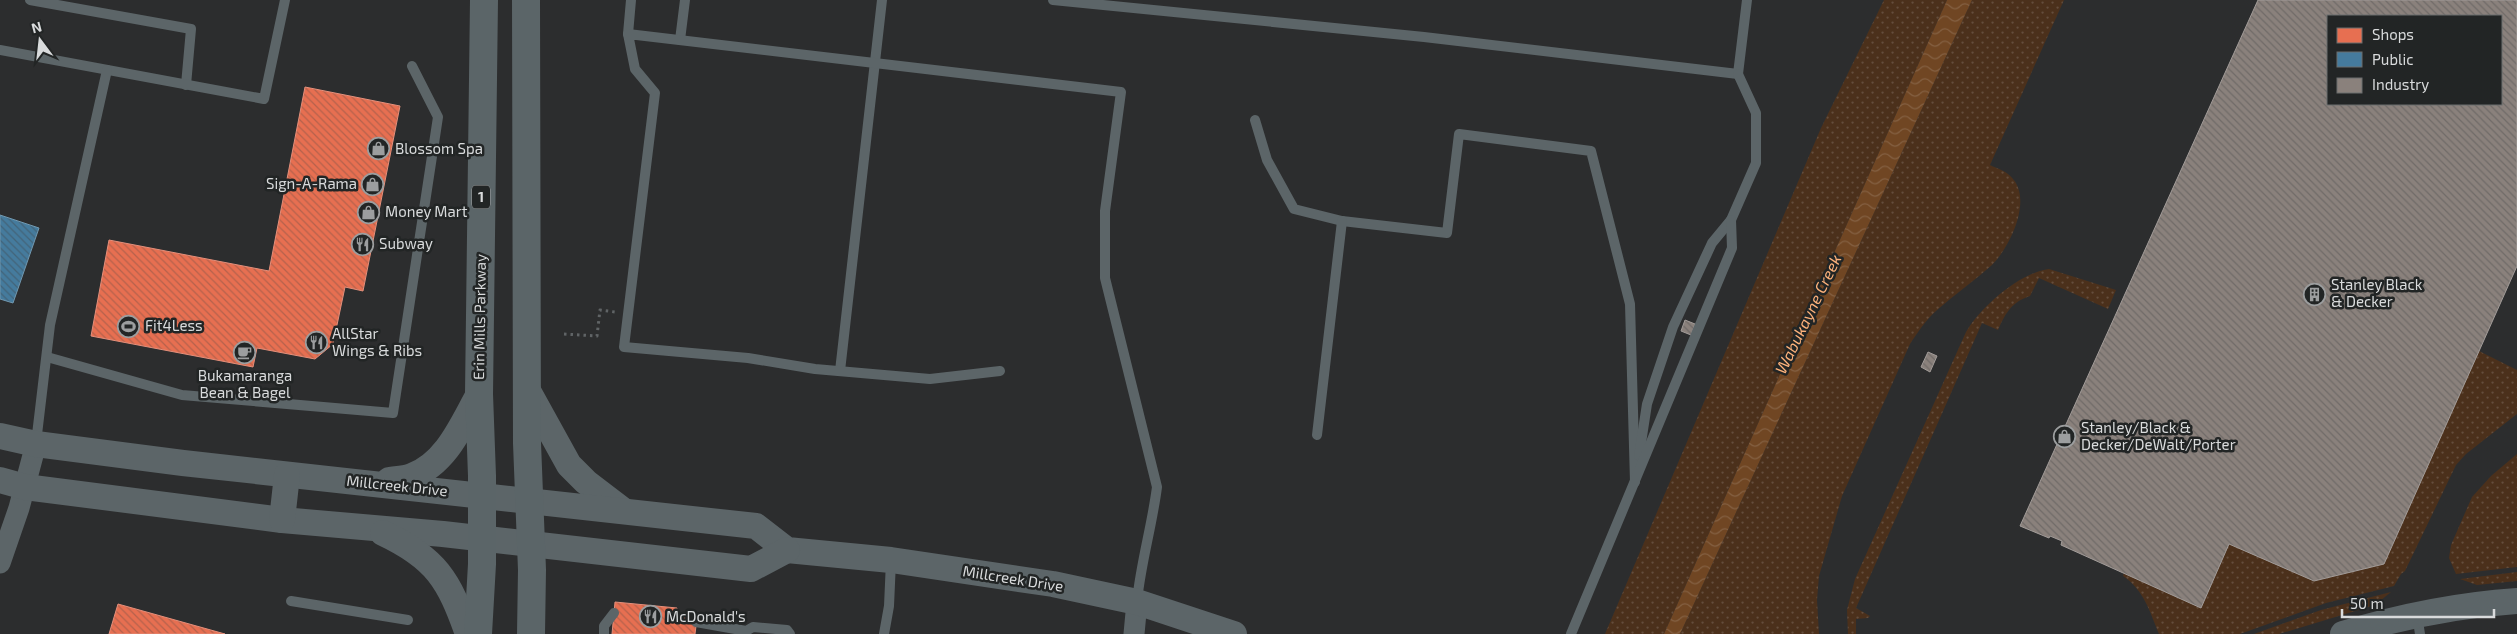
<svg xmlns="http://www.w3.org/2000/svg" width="2517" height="634" font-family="'Exo 2',sans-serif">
<defs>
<pattern id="grass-dots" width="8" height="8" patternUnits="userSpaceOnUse" patternTransform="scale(1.25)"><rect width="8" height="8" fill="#4b301b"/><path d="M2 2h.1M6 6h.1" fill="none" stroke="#644d3c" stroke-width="1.8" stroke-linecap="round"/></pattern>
<pattern id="water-waves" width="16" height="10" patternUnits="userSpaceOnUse" patternTransform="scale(1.25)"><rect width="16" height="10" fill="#704623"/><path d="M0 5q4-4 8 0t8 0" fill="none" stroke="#846042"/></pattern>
<pattern id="shops-back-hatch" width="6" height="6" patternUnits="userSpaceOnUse" patternTransform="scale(1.25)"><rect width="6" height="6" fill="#e76f51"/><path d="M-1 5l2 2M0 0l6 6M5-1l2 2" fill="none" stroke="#b5624c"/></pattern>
<pattern id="public-back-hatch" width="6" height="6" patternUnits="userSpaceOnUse" patternTransform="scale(1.25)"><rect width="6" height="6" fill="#457b9d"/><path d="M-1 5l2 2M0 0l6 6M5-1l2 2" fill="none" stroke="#436479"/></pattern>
<pattern id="industry-back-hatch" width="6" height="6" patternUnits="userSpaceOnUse" patternTransform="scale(1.25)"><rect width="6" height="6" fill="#8a817c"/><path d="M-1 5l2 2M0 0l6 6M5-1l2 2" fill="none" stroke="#706b68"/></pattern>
</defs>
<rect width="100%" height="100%" fill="#2c2d2e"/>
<g fill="url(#grass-dots)">
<polygon points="1884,0 1947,0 1664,634 1605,634 1821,128"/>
<path d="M1972,0H2064L1990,165C1998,169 2007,171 2013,179C2032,201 2010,247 1992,265C1974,281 1954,295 1936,311C1925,321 1918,332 1910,344L1842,496L1819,576L1817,600L1819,634H1680Z"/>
<path d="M2049,269L2116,290L2108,309L2039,278L2030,296C2012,302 2006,312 1998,330L1982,323L1856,608L1870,616L1868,618L1856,619V634H1848L1847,610L1855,579L1966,332C1981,307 2019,273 2049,269Z"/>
<path d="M2479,351L2517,370V414L2466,454L2456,465L2405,571L2401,574L2394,586L2326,603L2240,634H2159C2150,612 2144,590 2123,576L2124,573L2201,607L2229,544Z"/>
<polygon points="2517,454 2517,567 2456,574 2449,558 2451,545 2472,497 2491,476"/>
<polygon points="2517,572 2517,581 2477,585 2460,579"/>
<polygon points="2391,592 2375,605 2279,634 2254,634 2321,610"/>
</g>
<polygon fill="url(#water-waves)" points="1947,0 1972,0 1680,634 1664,634"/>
<g fill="url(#shops-back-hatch)" stroke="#e38f7b">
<polygon points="305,87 400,106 363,291 345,287 333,344 315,359 257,348 253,367 91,336 109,240 269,271"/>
<polygon points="615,602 677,608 676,616 697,618 695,634 612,634"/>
<polygon points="118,604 225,634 109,634"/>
</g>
<polygon fill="url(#public-back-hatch)" stroke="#7198b0" points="0,215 39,228 13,303 0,299"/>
<g fill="url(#industry-back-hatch)" stroke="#a29c99" fill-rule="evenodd">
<path d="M2258,0H2517V266L2384,564L2314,581L2229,544L2201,608L2061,545L2062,541L2050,536L2049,538L2020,526ZM2328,16H2501V104H2328Z"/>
<polygon points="1685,320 1695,324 1691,335 1681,331"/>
<polygon points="1928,352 1937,356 1930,372 1921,367"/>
</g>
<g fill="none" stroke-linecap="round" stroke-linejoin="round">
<polyline stroke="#606466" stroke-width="3" stroke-dasharray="2.5 4" stroke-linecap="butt" points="564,334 597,336 600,310 615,312"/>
<g stroke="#5c6568" stroke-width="10">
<polyline points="30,0 191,29 186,85"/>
<polyline points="1053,0 1424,37 1738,74 1747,0"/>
<polyline points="628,34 631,0"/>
<polyline points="680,40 685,0"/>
<polyline points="0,50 264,99 285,0"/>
<polyline points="1255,120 1267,160 1294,209 1342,221 1447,233 1459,134 1591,151 1630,304 1635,482"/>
<polyline points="47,357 182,395 393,413 438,117 412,66"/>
<polyline points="840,371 882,0"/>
<path d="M1000,371L930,379L815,369L748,358L624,347L655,93L635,69L628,34L1121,92L1105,211V278L1157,487C1152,526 1141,562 1137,601"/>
<polyline points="1317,435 1342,221"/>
<polyline points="36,443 50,325 107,70"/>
<polyline points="1639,456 1647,404 1673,327 1712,243 1731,220 1756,163 1756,113 1738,74"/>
<polyline points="291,601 408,620"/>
<polyline points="2417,615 2420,634"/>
<polyline points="696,622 746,631 753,627 787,630 790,634"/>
<polyline points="604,634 604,626 614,613"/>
<polyline points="884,634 889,606 891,561"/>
<polyline points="1571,634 1732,248 1731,220"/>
</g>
<g stroke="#5c6568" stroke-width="21">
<polyline points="0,563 19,508 36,444"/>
<polyline points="1134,634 1137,602"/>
</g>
<g stroke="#5c6568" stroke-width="26">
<polyline points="527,389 569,465 586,482 624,511"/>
<polyline points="0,436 36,444 183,463 756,526 787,550 891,560 1053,584 1137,602 1234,634"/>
<polyline points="0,480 25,487 282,520 443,534 751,569 787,550"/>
<path d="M389,480C396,479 406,479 412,476C447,463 462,424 479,394"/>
<polyline points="282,520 287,475"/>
<path d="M383,533C436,558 449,580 468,634"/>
<path d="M2343,634C2399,617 2458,605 2517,601"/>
</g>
<g stroke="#5b6568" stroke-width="28">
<polyline points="526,0 527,443 532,570 531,634"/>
<polyline points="478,634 482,564 482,476 479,394 484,0"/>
</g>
</g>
<defs>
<symbol id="shop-ring" viewBox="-11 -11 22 22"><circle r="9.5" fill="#222525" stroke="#9c9e9f" stroke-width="1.5"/><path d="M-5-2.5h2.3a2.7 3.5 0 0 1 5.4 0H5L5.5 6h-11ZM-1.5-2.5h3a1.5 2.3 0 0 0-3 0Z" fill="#9c9e9f"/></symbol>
<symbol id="restaurant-ring" viewBox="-11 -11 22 22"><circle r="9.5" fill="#222525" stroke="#9c9e9f" stroke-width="1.5"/><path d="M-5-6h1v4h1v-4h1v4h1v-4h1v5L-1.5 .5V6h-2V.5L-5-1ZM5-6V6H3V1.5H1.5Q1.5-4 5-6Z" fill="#9c9e9f"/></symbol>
<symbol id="building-ring" viewBox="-11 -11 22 22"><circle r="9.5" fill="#222525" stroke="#9c9e9f" stroke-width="1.5"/><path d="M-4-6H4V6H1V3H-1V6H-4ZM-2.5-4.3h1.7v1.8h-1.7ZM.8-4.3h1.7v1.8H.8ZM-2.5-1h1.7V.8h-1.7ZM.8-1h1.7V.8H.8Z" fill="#9c9e9f"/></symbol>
<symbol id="stadium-ring" viewBox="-11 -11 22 22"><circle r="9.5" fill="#222525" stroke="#9c9e9f" stroke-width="1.5"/><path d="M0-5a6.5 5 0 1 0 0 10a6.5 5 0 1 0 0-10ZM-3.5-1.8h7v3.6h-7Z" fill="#9c9e9f"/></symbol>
<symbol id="cafe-ring" viewBox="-11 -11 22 22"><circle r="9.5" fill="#222525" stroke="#9c9e9f" stroke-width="1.5"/><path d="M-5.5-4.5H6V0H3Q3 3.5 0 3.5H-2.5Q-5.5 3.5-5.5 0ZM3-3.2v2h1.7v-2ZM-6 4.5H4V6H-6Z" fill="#9c9e9f"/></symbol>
</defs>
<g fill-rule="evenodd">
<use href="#shop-ring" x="366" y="136" width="25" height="25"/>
<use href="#shop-ring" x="360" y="172" width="25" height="25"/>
<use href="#shop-ring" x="356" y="200" width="25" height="25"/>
<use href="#restaurant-ring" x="350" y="232" width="25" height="25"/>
<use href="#building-ring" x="2302" y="282" width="25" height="25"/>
<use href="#stadium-ring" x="116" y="314" width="25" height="25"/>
<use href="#restaurant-ring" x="304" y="330" width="25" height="25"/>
<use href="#cafe-ring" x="232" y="340" width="25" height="25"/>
<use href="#shop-ring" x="2052" y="424" width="25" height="25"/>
<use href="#restaurant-ring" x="638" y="604" width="25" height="25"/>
</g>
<g text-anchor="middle" stroke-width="5" stroke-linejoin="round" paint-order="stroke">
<rect fill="#222525" stroke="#a2a4a5" stroke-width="1" x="472" y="185.5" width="18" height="23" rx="4"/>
<g font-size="14" font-weight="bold" fill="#d9dbdc">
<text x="481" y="202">1</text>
</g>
<g font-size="15" fill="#d9dbdc" stroke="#222525" text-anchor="start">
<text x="395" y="154">Blossom Spa</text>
<text x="357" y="189" text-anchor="end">Sign-A-Rama</text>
<text x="385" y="217">Money Mart</text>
<text x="379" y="249">Subway</text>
<text x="2331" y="290">Stanley Black<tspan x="2331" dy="17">&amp; Decker</tspan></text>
<text x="145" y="331">Fit4Less</text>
<text x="332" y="339">AllStar<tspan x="332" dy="17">Wings &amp; Ribs</tspan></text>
<text x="245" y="381" text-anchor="middle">Bukamaranga<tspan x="245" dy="17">Bean &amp; Bagel</tspan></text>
<text x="2081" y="433">Stanley/Black &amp;<tspan x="2081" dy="17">Decker/DeWalt/Porter</tspan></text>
<text x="666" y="622">McDonald's</text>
</g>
<g font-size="15" fill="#d9dbdc" stroke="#222525">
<text transform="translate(480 317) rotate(-89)" y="5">Erin Mills Parkway</text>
<text transform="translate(397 486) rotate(6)" y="5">Millcreek Drive</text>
<text transform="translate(1013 579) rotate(9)" y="5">Millcreek Drive</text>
</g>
<g font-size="16" font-style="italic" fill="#fdb27b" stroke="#222525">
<text transform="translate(1808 314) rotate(-64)" y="6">Wabukayne Creek</text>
</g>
</g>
<rect x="2327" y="15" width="175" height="90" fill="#222525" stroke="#6b6e6e"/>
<rect x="2337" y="28" width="25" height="15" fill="#e76f51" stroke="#6b6e6e"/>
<text x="2372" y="40" font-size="15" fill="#d9dbdc">Shops</text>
<rect x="2337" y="52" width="25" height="15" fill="#457b9d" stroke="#6b6e6e"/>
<text x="2372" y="65" font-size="15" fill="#d9dbdc">Public</text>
<rect x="2337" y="78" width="25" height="15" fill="#8a817c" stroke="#6b6e6e"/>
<text x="2372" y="90" font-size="15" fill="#d9dbdc">Industry</text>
<g transform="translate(40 40) rotate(345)" stroke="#222525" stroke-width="4" paint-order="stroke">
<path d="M0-4L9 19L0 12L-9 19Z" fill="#d9dbdc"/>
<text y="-8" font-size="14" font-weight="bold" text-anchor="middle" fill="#d9dbdc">N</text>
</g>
<path d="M2342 609v8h152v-8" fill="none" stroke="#d9dbdc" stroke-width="2.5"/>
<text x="2350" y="609" font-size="15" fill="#d9dbdc" stroke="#222525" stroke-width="4" paint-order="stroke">50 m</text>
</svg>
